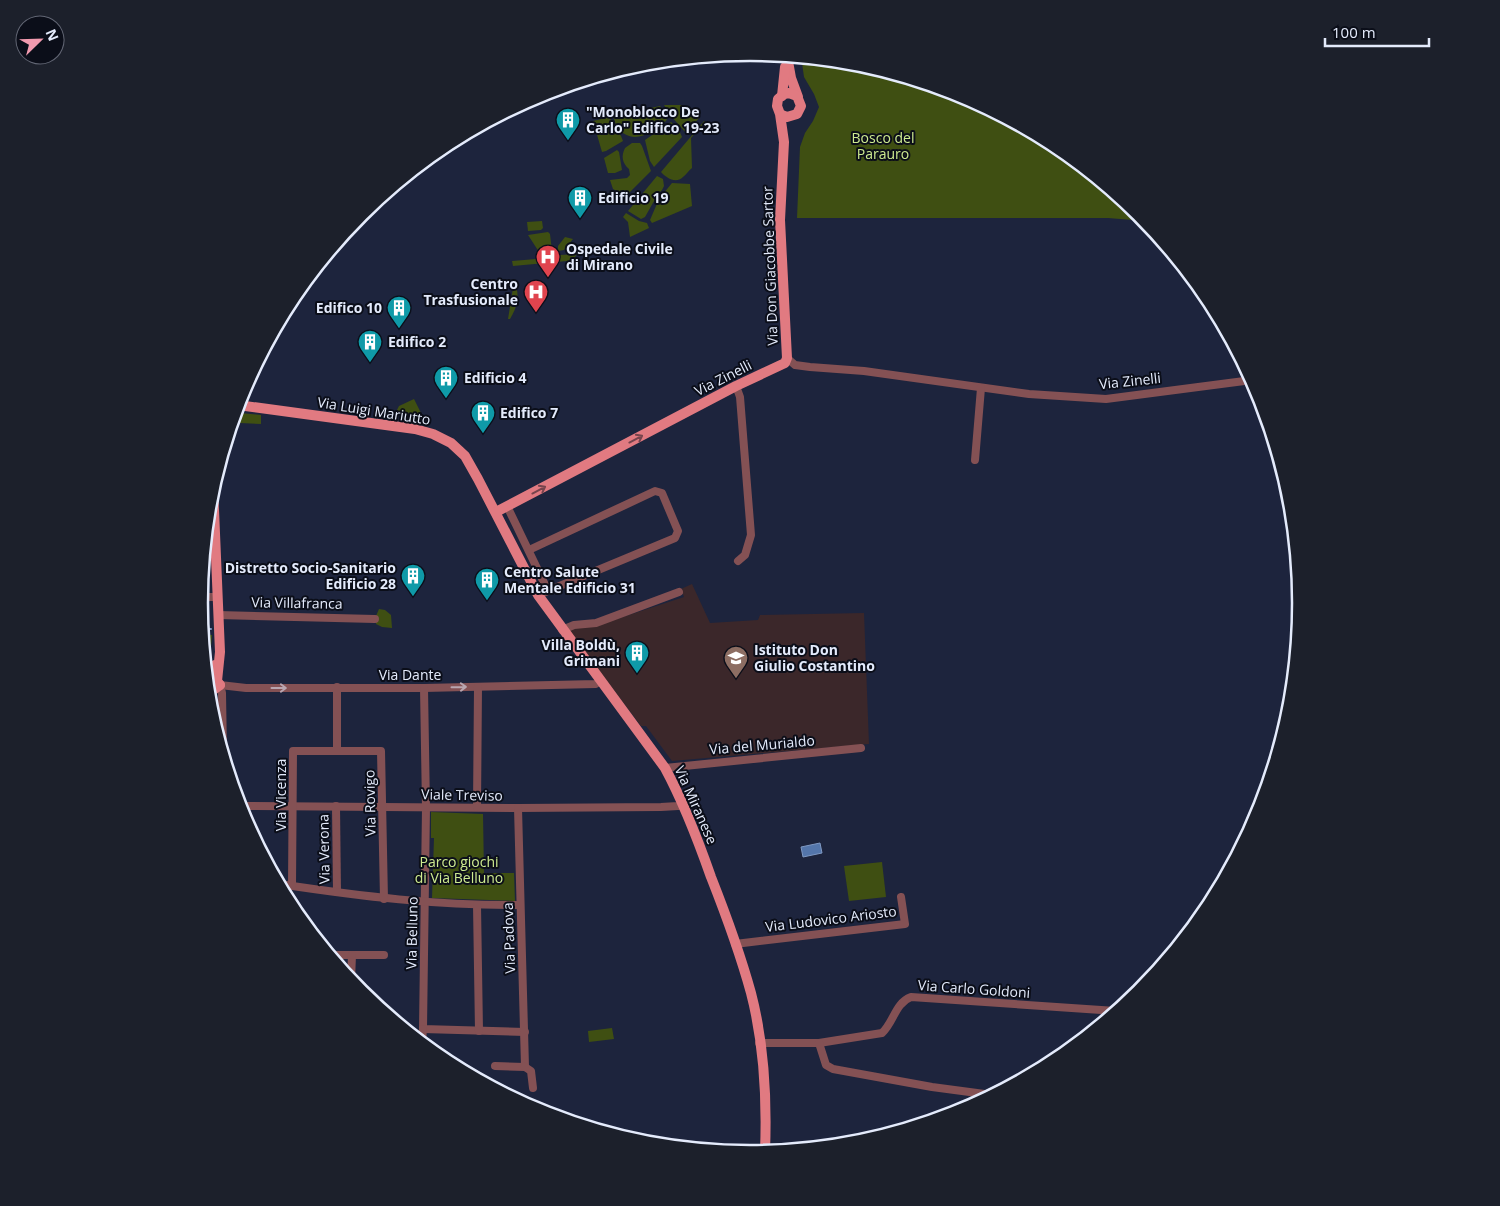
<svg xmlns="http://www.w3.org/2000/svg" width="1500" height="1206" font-family="'Open Sans',sans-serif">
<rect width="100%" height="100%" fill="#1d243d"/>
<polygon fill="#3b272a" points="692,584 710,623 758,620 760,615 864,613 869,744 672,761 646,726 641,726 570,632 572,628 598,625 684,597 681,589"/>
<g fill="#3f4f12">
<polygon points="802,63 886,72 961,95 1056,145 1139,214 1145,221 1108,218 797,218 800,147 805,133 813,121 819,107 814,94 804,77"/>
<polygon points="664,105 684,105 700,117 686,133 671,116"/>
<path d="M660,106L668,117L666,121C653,130 639,144 623,133C617,128 615,123 613,116Z"/>
<polygon points="610,117 612,124 621,136 623,141 606,151 602,152 593,121"/>
<path d="M704,121L705,122L691,138L692,168C688,171 687,174 683,177C676,184 666,178 661,172Z"/>
<polygon points="671,122 678,128 682,137 654,167 650,161 645,140"/>
<path d="M632,143H640L642,146L651,171L626,196L613,189L610,180L627,178L630,175L629,169C622,163 621,156 625,148Z"/>
<polygon points="617,150 619,152 622,170 615,173 608,173 604,158"/>
<polygon points="657,176 663,179 664,186 662,190 658,194 645,217 641,219 628,211"/>
<polygon points="672,183 690,184 692,206 652,223 650,220 659,199"/>
<polygon points="626,213 639,221 647,223 649,228 630,237 628,222 623,217"/>
<polygon points="542,221 543,228 541,230 528,231 527,222"/>
<polygon points="548,232 550,234 552,251 549,251 549,254 541,255 528,235"/>
<polygon points="565,237 573,239 564,250 558,251 558,246"/>
<polygon points="577,254 571,263 567,261 513,266 512,261 560,257 560,255"/>
<path d="M514,282C521,296 517,307 510,319H508Z"/>
<polygon points="414,399 422,415 401,413 397,410 399,406"/>
<polygon points="240,413 261,415 261,424 240,423"/>
<polygon points="379,609 385,610 391,615 392,628 382,627 376,624 376,616"/>
<polygon points="203,635 212,635 210,659 206,670"/>
<polygon points="431,812 483,814 484,873 514,873 515,901 432,898 434,838 431,838"/>
<polygon points="882,862 886,897 849,901 844,866"/>
<polygon points="612,1028 614,1039 589,1042 588,1031"/>
</g>
<polygon fill="#5476ab" stroke="#7f99c3" points="820,843 822,853 803,857 801,847"/>
<g fill="none" stroke-linecap="round" stroke-linejoin="round">
<polyline stroke="#7f99c3" stroke-width="2" points="202,629 211,629"/>
<g stroke="#845154" stroke-width="8">
<polyline points="787,358 795,365 810,367 864,371 1029,394 1106,399 1252,380"/>
<polyline points="736,386 740,397 751,535 745,555 738,561"/>
<polyline points="975,460 981,388"/>
<polyline points="507,506 548,591"/>
<polyline points="529,550 655,491 662,493 678,531 675,538 538,595"/>
<polyline points="200,597 217,597"/>
<polyline points="218,615 375,619"/>
<polyline points="562,630 574,625 596,623 679,592"/>
<polyline points="220,685 246,688 424,688 596,684 600,680"/>
<polyline points="220,685 222,693 223,752"/>
<polyline points="424,688 426,807 423,1029 525,1032"/>
<polyline points="337,751 337,687"/>
<polyline points="665,768 861,748"/>
<polyline points="239,806 518,808 661,807 678,806 683,804"/>
<polyline points="336,806 337,892"/>
<polyline points="477,807 478,687"/>
<path d="M279,884C359,896 439,906 520,905"/>
<polyline points="292,886 293,751 381,751 384,899"/>
<polyline points="477,905 479,1031"/>
<polyline points="735,944 905,924 901,897"/>
<polyline points="330,955 384,955"/>
<polyline points="351,980 352,955"/>
<polyline points="422,1042 423,1029"/>
<path d="M759,1043H819L882,1033C894,1022 895,1003 911,997L1116,1011"/>
<polyline points="819,1043 826,1065 833,1069 932,1087 992,1095"/>
<polyline points="495,1066 525,1067 518,808"/>
<polyline points="525,1067 531,1071 533,1088"/>
</g>
<g stroke="#e17a81" stroke-width="10">
<polyline points="787,56 791,78 798,97"/>
<polyline points="782,96 785,67"/>
<path d="M238,405L415,429L433,434L451,443L465,456L478,479L538,595L665,768C684,803 698,840 711,877C726,915 740,953 751,993C764,1043 767,1100 765,1152"/>
<polyline points="213,486 220,652 217,681 220,685"/>
<polyline points="496,512 736,386 785,363 787,358 780,220 784,142 780,114 777,106 778,99 784,94 789,93 797,96 801,106 797,114 787,117 780,114"/>
<polyline points="207,682 215,665"/>
<polyline points="208,694 220,685"/>
</g>
</g>
<defs><path id="oneway-shaft" d="M-6 0H5M1.5-3L5.5 0L1.5 3" fill="none" stroke-width="1.6" stroke-linecap="round" stroke-linejoin="round" transform="scale(1.25)"/></defs>
<g stroke="#76444d">
<use href="#oneway-shaft" transform="translate(636 439) rotate(-28)"/>
<use href="#oneway-shaft" transform="translate(539 490) rotate(-28)"/>
</g>
<g stroke="#b9a6b0">
<use href="#oneway-shaft" transform="translate(459 687) rotate(-1)"/>
<use href="#oneway-shaft" transform="translate(279 688)"/>
</g>
<defs>
<symbol id="building-pin" viewBox="-11 -11 22 30"><path d="M0 17L-7.5 6A9.5 9.5 0 1 1 7.5 6Z" fill="#0f9aa8" stroke="#0b0e19"/><path d="M-4-6H4V6H1V3H-1V6H-4ZM-2.5-4.3h1.7v1.8h-1.7ZM.8-4.3h1.7v1.8H.8ZM-2.5-1h1.7V.8h-1.7ZM.8-1h1.7V.8H.8Z" fill="#fff"/></symbol>
<symbol id="hospital-pin" viewBox="-11 -11 22 30"><path d="M0 17L-7.5 6A9.5 9.5 0 1 1 7.5 6Z" fill="#e0444e" stroke="#0b0e19"/><path d="M-5-5h3v3.5h4V-5h3V5h-3V1.5h-4V5h-3Z" fill="#fff"/></symbol>
<symbol id="school-pin" viewBox="-11 -11 22 30"><path d="M0 17L-7.5 6A9.5 9.5 0 1 1 7.5 6Z" fill="#8d6e63" stroke="#0b0e19"/><path d="M0-5L7-2L0 1L-7-2ZM-4 1L0 2.5L4 1V4Q0 6-4 4Z" fill="#fff"/></symbol>
</defs>
<g fill-rule="evenodd">
<use href="#building-pin" x="554" y="106" width="28" height="38"/>
<use href="#building-pin" x="566" y="184" width="28" height="38"/>
<use href="#hospital-pin" x="534" y="243" width="28" height="38"/>
<use href="#hospital-pin" x="522" y="278" width="28" height="38"/>
<use href="#building-pin" x="385" y="294" width="28" height="38"/>
<use href="#building-pin" x="356" y="328" width="28" height="38"/>
<use href="#building-pin" x="432" y="364" width="28" height="38"/>
<use href="#building-pin" x="469" y="399" width="28" height="38"/>
<use href="#building-pin" x="399" y="562" width="28" height="38"/>
<use href="#building-pin" x="473" y="566" width="28" height="38"/>
<use href="#building-pin" x="623" y="639" width="28" height="38"/>
<use href="#school-pin" x="722" y="644" width="28" height="38"/>
</g>
<g text-anchor="middle" stroke-width="4" stroke-linejoin="round" paint-order="stroke">
<g font-size="14" font-weight="bold" fill="#e4ebfc" stroke="#0b0e19" text-anchor="start">
<text x="586" y="117">"Monoblocco De<tspan x="586" dy="16">Carlo" Edifico 19-23</tspan></text>
<text x="598" y="203">Edificio 19</text>
<text x="566" y="254">Ospedale Civile<tspan x="566" dy="16">di Mirano</tspan></text>
<text x="518" y="289" text-anchor="end">Centro<tspan x="518" dy="16">Trasfusionale</tspan></text>
<text x="382" y="313" text-anchor="end">Edifico 10</text>
<text x="388" y="347">Edifico 2</text>
<text x="464" y="383">Edificio 4</text>
<text x="500" y="418">Edifico 7</text>
<text x="396" y="573" text-anchor="end">Distretto Socio-Sanitario<tspan x="396" dy="16">Edificio 28</tspan></text>
<text x="504" y="577">Centro Salute<tspan x="504" dy="16">Mentale Edificio 31</tspan></text>
<text x="620" y="650" text-anchor="end">Villa Boldù,<tspan x="620" dy="16">Grimani</tspan></text>
<text x="754" y="655">Istituto Don<tspan x="754" dy="16">Giulio Costantino</tspan></text>
</g>
<g font-size="14" fill="#ceeb90" stroke="#0b0e19">
<text x="883" y="143">Bosco del<tspan x="883" dy="16">Parauro</tspan></text>
<text x="459" y="867">Parco giochi<tspan x="459" dy="16">di Via Belluno</tspan></text>
</g>
<g font-size="14" fill="#e4ebfc" stroke="#0b0e19">
<text transform="translate(770 266) rotate(-92)" y="5">Via Don Giacobbe Sartor</text>
<text transform="translate(723 378) rotate(-27)" y="5">Via Zinelli</text>
<text transform="translate(1130 381) rotate(-6)" y="5">Via Zinelli</text>
<text transform="translate(374 411) rotate(9)" y="5">Via Luigi Mariutto</text>
<text transform="translate(297 603) rotate(1)" y="5">Via Villafranca</text>
<text x="410" y="680">Via Dante</text>
<text transform="translate(762 745) rotate(-5)" y="5">Via del Murialdo</text>
<text transform="translate(281 795) rotate(-90)" y="5">Via Vicenza</text>
<text transform="translate(462 795) rotate(1)" y="5">Viale Treviso</text>
<text transform="translate(370 803) rotate(-91)" y="5">Via Rovigo</text>
<text transform="translate(696 805) rotate(66)" y="5">Via Miranese</text>
<text transform="translate(324 849) rotate(-91)" y="5">Via Verona</text>
<text transform="translate(831 919) rotate(-7)" y="5">Via Ludovico Ariosto</text>
<text transform="translate(412 933) rotate(-89)" y="5">Via Belluno</text>
<text transform="translate(509 938) rotate(-92)" y="5">Via Padova</text>
<text transform="translate(974 989) rotate(4)" y="5">Via Carlo Goldoni</text>
</g>
</g>
<path d="M0 0H1500V1206H0ZM208 603a542 542 0 1 1 1084 0a542 542 0 1 1-1084 0Z" fill="#1c202b" fill-rule="evenodd"/>
<path fill="none" stroke="#e4ebfc" stroke-width="2.5" d="M208 603a542 542 0 1 1 1084 0a542 542 0 1 1-1084 0Z"/>
<g transform="translate(40 40) rotate(67)"><circle r="24" fill="#0b0e19" stroke="#626674"/>
<path d="M0-4L9 19L0 12L-9 19Z" fill="#f29aaf"/>
<text y="-8" font-size="14" font-weight="bold" text-anchor="middle" fill="#e4ebfc">N</text>
</g>
<path d="M1325 38v8h104v-8" fill="none" stroke="#e4ebfc" stroke-width="2.5"/>
<text x="1332" y="38" font-size="15" fill="#e4ebfc" stroke="#0b0e19" stroke-width="4" paint-order="stroke">100 m</text>
</svg>
